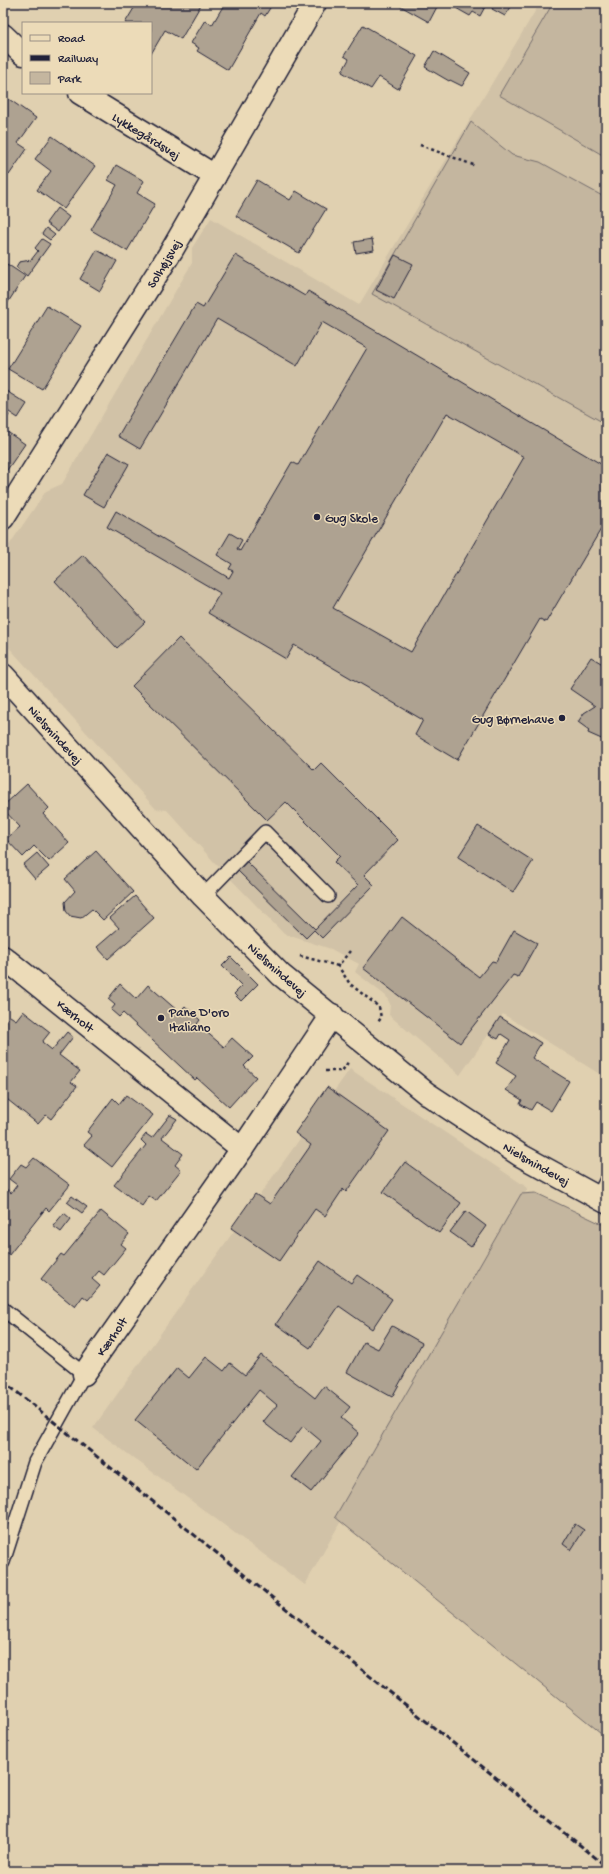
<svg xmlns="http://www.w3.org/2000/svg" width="609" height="1874" font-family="'Gochi Hand',sans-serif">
<rect width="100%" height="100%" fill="#e0d0b0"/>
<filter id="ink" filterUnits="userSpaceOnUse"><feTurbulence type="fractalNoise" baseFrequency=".025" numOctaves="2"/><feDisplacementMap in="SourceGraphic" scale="8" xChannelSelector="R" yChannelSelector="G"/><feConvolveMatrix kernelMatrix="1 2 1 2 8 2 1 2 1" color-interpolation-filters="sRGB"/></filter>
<g filter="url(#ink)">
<g fill="#d1c2a7">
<polygon points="540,3 606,3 606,1078 503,1014 460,1075 389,1015 390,1004 386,996 355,972 359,964 331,949 284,934 215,863 167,810 156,809 3,641 3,554 46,491 62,484 192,263 192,248 211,218 359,305"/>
<polygon points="350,1069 528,1188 305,1585 93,1428"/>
</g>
<g fill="#c4b69f" stroke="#736c6d">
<polygon points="553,3 606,3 606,157 499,95"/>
<polygon points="471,122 512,155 540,162 606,198 606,424 372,294"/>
<polygon points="536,1193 606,1226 606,1737 335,1517 521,1194"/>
</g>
<g fill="#aea291" stroke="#22223b" fill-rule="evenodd">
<polygon points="55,3 66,3 62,8"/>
<polygon points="137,3 202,3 181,39 165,30 151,54 151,23 125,23"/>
<polygon points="225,3 273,3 265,16 261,13 228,70 197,51 199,48 191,43 205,20 212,25"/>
<polygon points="395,3 439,3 429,22"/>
<polygon points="447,3 487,3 480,16 473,12 470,16"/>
<polygon points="495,3 504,3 511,7 505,16 492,9"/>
<polygon points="363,25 417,56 398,89 379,77 371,89 342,72 349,59 344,56"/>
<polygon points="434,51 470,73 462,86 450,80 449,81 425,67"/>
<polygon points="3,95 36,118 18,143 27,149 9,175 3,171"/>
<polygon points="52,136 95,166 64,209 37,190 51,171 35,159"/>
<polygon points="116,165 144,181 137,193 155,204 127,251 91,230 117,185 108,180"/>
<polygon points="257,180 290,200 296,191 326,209 299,253 236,216"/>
<polygon points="57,208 69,217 58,232 46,223"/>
<polygon points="46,228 55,235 50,240 42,234"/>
<polygon points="42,239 50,244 27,276 16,267 19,262 31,260 38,251 35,248"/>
<polygon points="372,239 374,250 356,253 354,242"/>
<polygon points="97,250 117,261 100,291 80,279"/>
<path d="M235,255L305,296L308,291L606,467V525L604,524L546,622L540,619L457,760L415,735L423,720L294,645L286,659L208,613L220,593L107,527L116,511L229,578L233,571L229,569L232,564L217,555L230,533L242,540L237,549L240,551L292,462L298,465L367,348L322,322L297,366L217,319L140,449L118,436L196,304L203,308ZM447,413L524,457L411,652L333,608Z"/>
<polygon points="395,255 413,264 394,299 376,290"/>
<polygon points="7,264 25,276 3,310 3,270"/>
<polygon points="47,306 81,326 42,389 8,369"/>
<polygon points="3,389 27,404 18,418 3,408"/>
<polygon points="3,411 9,415 3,424"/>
<polygon points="3,429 25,444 5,473 3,472"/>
<polygon points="108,452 129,464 104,507 83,495"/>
<polygon points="83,555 145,622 117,648 55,581"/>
<polygon points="179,638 314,770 321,763 398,840 364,875 374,885 322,938 314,930 306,938 237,870 246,861 315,929 358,885 334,862 340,856 286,802 267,820 132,686"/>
<polygon points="591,657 606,666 606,741 588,733 589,730 578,722 584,713 595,706 570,689"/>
<polygon points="27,784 49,808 43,814 69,843 49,861 34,846 23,857 6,839 20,827 3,809 3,806"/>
<polygon points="478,826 533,861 513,892 458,857"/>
<polygon points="96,851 133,892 103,920 92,909 81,918 70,916 66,911 65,902 75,891 65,879"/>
<polygon points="37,853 49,867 35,879 23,865"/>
<polygon points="135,896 154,918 108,959 97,947 119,928 110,918"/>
<polygon points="402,917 479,977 492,961 496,962 514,930 537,943 518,977 513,975 460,1043 363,968"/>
<polygon points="231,957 258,984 241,1001 234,994 242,986 222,966"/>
<polygon points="120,984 136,999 148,985 179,1012 185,1006 200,1020 197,1024 224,1047 232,1038 253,1057 244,1066 256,1077 229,1107 197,1078 195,1080 123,1013 119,1017 111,1010 115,1005 108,999"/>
<polygon points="23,1011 50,1032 42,1042 52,1050 67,1032 73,1037 59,1055 80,1071 71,1082 77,1086 51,1119 46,1115 38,1124 3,1096 3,1024 10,1016 16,1020"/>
<polygon points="500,1017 541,1043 532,1058 569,1081 551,1111 536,1102 531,1110 520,1104 522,1100 506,1090 516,1076 496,1063 510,1040 501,1034 498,1039 489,1034"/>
<polygon points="327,1087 389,1131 346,1192 343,1189 325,1216 315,1209 279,1261 231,1228 255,1194 270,1204 311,1145 295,1133"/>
<polygon points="126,1095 153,1115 112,1167 84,1145 92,1136 87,1132 113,1098 119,1104"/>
<polygon points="170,1115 177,1119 162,1138 183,1154 175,1165 181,1170 156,1201 149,1196 142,1206 114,1185 146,1145 141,1140 146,1134 152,1138"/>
<polygon points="34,1158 70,1185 49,1211 46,1208 9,1255 3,1250 3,1193 6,1189 11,1193 17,1185 9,1179 21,1164 26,1167"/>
<polygon points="405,1162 461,1203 439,1233 383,1192"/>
<polygon points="72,1196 87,1207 82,1213 67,1202"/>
<polygon points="101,1211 129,1234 121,1244 126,1248 104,1275 99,1271 92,1279 100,1286 88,1300 83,1296 75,1307 41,1279 61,1254 64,1256"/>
<polygon points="466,1211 486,1226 471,1247 450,1232"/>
<polygon points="64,1213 71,1219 61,1232 53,1226"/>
<polygon points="320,1261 351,1283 357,1275 392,1299 372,1329 339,1306 310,1348 276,1324"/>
<polygon points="392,1326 422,1343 392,1397 347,1372 364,1342 378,1349"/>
<polygon points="261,1355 315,1398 324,1386 350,1407 341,1418 359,1433 311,1492 292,1477 321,1441 303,1426 290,1443 263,1422 277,1405 259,1390 196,1469 135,1420 177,1368 189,1378 206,1357 224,1371 230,1363 245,1375"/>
<polygon points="606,1449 606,1461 601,1458"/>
<polygon points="575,1524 584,1530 571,1550 563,1544"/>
</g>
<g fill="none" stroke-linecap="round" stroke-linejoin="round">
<defs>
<g id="lane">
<polyline points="203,896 265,832 328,896"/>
<polyline points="598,1197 606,1181"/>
<polyline points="3,1309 84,1374 35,1462 3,1562"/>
</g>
<g id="street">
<polyline points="3,35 23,54"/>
<polyline points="80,93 215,176"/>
<polyline points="3,518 172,250 315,3"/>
<polyline points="3,957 242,1149"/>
<polyline points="84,1374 242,1149 332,1015"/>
</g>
<polyline id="secondary" points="3,675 203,896 281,975 426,1093 520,1155 606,1202"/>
</defs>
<use href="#lane" stroke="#22223b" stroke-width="16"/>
<use href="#street" stroke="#22223b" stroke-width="25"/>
<use href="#secondary" stroke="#22223b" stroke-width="25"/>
<g stroke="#22223b" stroke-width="2.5" stroke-dasharray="3 3" stroke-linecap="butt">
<polyline points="420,145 476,166"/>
<polyline points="350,951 338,966 350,984 379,1007 381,1018 378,1022"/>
<polyline points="300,956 338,966"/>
<polyline points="325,1071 342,1071 349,1061"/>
</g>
<use href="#lane" stroke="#ecdbb8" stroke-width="13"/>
<use href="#street" stroke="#ecdbb8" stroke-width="22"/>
<use href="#secondary" stroke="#ecdbb8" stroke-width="22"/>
<polyline stroke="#22223b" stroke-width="3" stroke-dasharray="6 3" stroke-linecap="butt" points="3,1381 606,1866"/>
</g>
</g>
<g fill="#22223b" stroke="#ecdbb8" stroke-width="1.5">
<circle cx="317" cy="517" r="4"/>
<circle cx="562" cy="718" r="4"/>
<circle cx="161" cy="1018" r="4"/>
</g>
<g text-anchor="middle" stroke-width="3" stroke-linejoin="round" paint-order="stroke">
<g font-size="13" fill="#22223b" stroke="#ecdbb8">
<text transform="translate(147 135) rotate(32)" y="5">Lykkegårdsvej</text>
<text transform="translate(163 263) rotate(-59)" y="5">Solhøjsvej</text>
<text transform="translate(56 734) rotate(48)" y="5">Nielsmindevej</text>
<text transform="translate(278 969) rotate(42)" y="5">Nielsmindevej</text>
<text transform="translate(76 1015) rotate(39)" y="5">Kærholt</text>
<text transform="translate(537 1163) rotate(30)" y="5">Nielsmindevej</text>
<text transform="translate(111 1336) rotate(-55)" y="5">Kærholt</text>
</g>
<g font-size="13" fill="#22223b" stroke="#ecdbb8" text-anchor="start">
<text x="325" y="522">Gug Skole</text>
<text x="554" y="723" text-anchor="end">Gug Børnehave</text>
<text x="169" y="1016">Pane D'oro<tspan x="169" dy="15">Italiano</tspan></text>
</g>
</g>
<rect width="609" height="1874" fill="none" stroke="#ecdbb8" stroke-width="16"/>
<rect x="8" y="8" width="593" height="1858" fill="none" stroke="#22223b" stroke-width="1.5" filter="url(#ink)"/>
<rect x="22" y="22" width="130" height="72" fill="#ecdbb8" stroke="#9b9186"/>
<rect x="30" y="35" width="20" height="6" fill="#ecdbb8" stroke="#9b9186"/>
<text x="58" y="42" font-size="12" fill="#22223b">Road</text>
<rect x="30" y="55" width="20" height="6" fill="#22223b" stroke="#9b9186"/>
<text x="58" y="62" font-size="12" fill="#22223b">Railway</text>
<rect x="30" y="72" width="20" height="12" fill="#c4b69f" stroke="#9b9186"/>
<text x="58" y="82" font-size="12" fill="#22223b">Park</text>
</svg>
